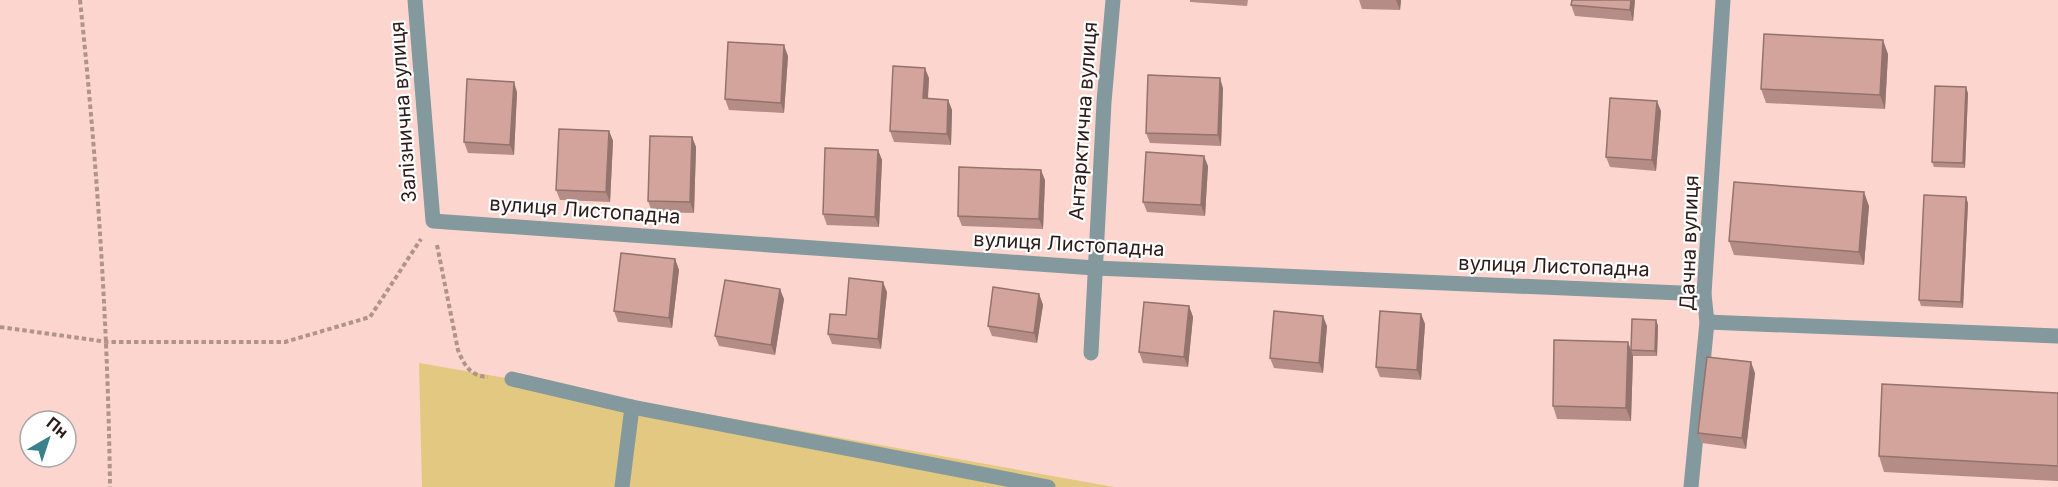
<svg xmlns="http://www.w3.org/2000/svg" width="2058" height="487" font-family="Inter,sans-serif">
<rect width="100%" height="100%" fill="#fcd6ce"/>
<polygon fill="#e2c880" points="419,363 512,379 1114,487 422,487"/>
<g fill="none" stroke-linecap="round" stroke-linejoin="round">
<g stroke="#b1938d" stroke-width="4" stroke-dasharray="4.5 3" stroke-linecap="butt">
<path d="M80,0C97,162 108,324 110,487"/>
<path d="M437,245L458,350C464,365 470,376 488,377"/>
<polyline points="0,327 108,342 285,342 370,317 421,239"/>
</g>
<g stroke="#83999d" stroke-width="15">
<polyline points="415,0 433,221 1095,268 1704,294"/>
<polyline points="1707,322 2058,336"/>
<polyline points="1091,353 1104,102 1113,0"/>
<polyline points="512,379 632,407 1048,487"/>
<polyline points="622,487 632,407"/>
<polyline points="1691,487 1707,322 1704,294 1723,0"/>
</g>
</g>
<g fill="#b58d86">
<polygon points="1190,0 1248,0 1247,6 1190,2"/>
<polygon points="1359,0 1401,0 1400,10 1362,9"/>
<polygon points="1572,0 1635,0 1633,21 1575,16 1571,5"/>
<polygon points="1888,54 1885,109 1766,103 1761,89"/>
<polygon points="788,56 784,113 729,110 725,99"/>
<polygon points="929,78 928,99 948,100 952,110 951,145 894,142 890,131"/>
<polygon points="1223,88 1221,146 1150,143 1146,133"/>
<polygon points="517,92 514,155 468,153 464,142"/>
<polygon points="1968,93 1965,168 1934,167 1932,162"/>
<polygon points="1661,111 1656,171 1610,167 1606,157"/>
<polygon points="609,131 613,141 610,202 560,200 556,190"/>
<polygon points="692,137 696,147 694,213 652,212 648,201"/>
<polygon points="878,150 882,160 879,227 827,225 823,214"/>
<polygon points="1208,166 1205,216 1147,212 1143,202"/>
<polygon points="1045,180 1043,229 962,226 958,216"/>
<polygon points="1968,203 1963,308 1921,306 1919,300"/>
<polygon points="1869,206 1864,265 1734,255 1729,241"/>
<polygon points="675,259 679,270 672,328 618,322 614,311"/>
<polygon points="887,292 881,349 832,344 828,334 846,315"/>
<polygon points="1039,294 1043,305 1037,343 992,336 988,326"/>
<polygon points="784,299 775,355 719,346 715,336"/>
<polygon points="1189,306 1193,317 1188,367 1143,363 1139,352"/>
<polygon points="1421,314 1425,324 1421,380 1380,377 1376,367"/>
<polygon points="1656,320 1658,326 1657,356 1633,356 1631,421 1557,419 1553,406 1631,350"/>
<polygon points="1327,326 1323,373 1274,368 1270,358"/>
<polygon points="1755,373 1746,449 1702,443 1698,433"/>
<polygon points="2058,393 2058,481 1884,472 1879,456"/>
</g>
<g fill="#93736d">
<polygon points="1396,0 1401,0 1400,10"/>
<polygon points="1631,0 1635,0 1633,21 1630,10"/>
<polygon points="1883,40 1888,54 1885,109 1880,95"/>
<polygon points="784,45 788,56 784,113 781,103"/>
<polygon points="925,68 929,78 927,109 923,98"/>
<polygon points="1220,78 1223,88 1221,146 1218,135"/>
<polygon points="514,82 517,92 514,155 510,145"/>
<polygon points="1966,87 1968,93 1965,168 1963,163"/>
<polygon points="948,100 952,110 951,145 947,134"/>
<polygon points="1657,101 1661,111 1656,171 1652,160"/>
<polygon points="609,131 613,141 610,202 606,192"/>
<polygon points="692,137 696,147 694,213 690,202"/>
<polygon points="878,150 882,160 879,227 875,217"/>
<polygon points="1204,156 1208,166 1205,216 1201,205"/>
<polygon points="1041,170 1045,180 1043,229 1039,219"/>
<polygon points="1864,192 1869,206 1864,265 1859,252"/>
<polygon points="1966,197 1968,203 1963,308 1961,302"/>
<polygon points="675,259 679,270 672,328 669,318"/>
<polygon points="883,282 887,292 881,349 878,339"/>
<polygon points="780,289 784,299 775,355 771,345"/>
<polygon points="1039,294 1043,305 1037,343 1034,333"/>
<polygon points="1189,306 1193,317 1188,367 1184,357"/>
<polygon points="1421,314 1425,324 1421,380 1417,370"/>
<polygon points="1323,316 1327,326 1323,373 1319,363"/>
<polygon points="1656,320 1658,326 1657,356 1655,351"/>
<polygon points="1628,342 1633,356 1631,421 1626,408"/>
<polygon points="1751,362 1755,373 1746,449 1742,438"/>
</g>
<g fill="#d2a49c" stroke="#93736d" stroke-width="1.5">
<polygon points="1572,0 1631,0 1630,10 1571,5"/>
<polygon points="1764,34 1883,40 1880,95 1761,89"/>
<polygon points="728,42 784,45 781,103 725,99"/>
<polygon points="893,66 925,68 923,98 948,100 947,134 890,131"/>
<polygon points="1148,75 1220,78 1218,135 1146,133"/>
<polygon points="467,79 514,82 510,145 464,142"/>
<polygon points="1935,86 1966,87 1963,163 1932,162"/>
<polygon points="1610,98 1657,101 1652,160 1606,157"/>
<polygon points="559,129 609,131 606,192 556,190"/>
<polygon points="650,136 692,137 690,202 648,201"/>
<polygon points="825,148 878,150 875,217 823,214"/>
<polygon points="1146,152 1204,156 1201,205 1143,202"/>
<polygon points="959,167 1041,170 1039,219 958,216"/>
<polygon points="1734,182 1864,192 1859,252 1729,241"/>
<polygon points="1924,195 1966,197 1961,302 1919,300"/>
<polygon points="621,253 675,259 669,318 614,311"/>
<polygon points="849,278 883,282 878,339 828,334 830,314 846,315"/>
<polygon points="725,280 780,289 771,345 715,336"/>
<polygon points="993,287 1039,294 1034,333 988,326"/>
<polygon points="1144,302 1189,306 1184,357 1139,352"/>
<polygon points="1274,311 1323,316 1319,363 1270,358"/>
<polygon points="1380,311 1421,314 1417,370 1376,367"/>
<polygon points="1632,319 1656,320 1655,351 1631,350"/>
<polygon points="1554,340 1628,342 1626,408 1553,406"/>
<polygon points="1707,357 1751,362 1742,438 1698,433"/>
<polygon points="1882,384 2058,393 2058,466 1879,456"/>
</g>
<g text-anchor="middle" stroke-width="4.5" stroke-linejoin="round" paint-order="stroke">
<g font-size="20" fill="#2c1b18" stroke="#fff">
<text transform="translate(403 112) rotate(-94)" y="7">Залізнична вулиця</text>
<text transform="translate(1083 121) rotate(-86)" y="7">Антарктична вулиця</text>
<text transform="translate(585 210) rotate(4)" y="7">вулиця Листопадна</text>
<text transform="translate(1689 243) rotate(-88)" y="7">Дачна вулиця</text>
<text transform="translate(1069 244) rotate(3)" y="7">вулиця Листопадна</text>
<text transform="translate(1554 266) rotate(2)" y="7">вулиця Листопадна</text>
</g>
</g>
<g transform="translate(48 439) rotate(39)"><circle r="28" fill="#ffffff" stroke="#aba4a3" stroke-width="1.5"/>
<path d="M0-4.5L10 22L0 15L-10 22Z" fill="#3b818d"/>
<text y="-9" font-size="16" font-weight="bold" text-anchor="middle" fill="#2c1b18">Пн</text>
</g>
</svg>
